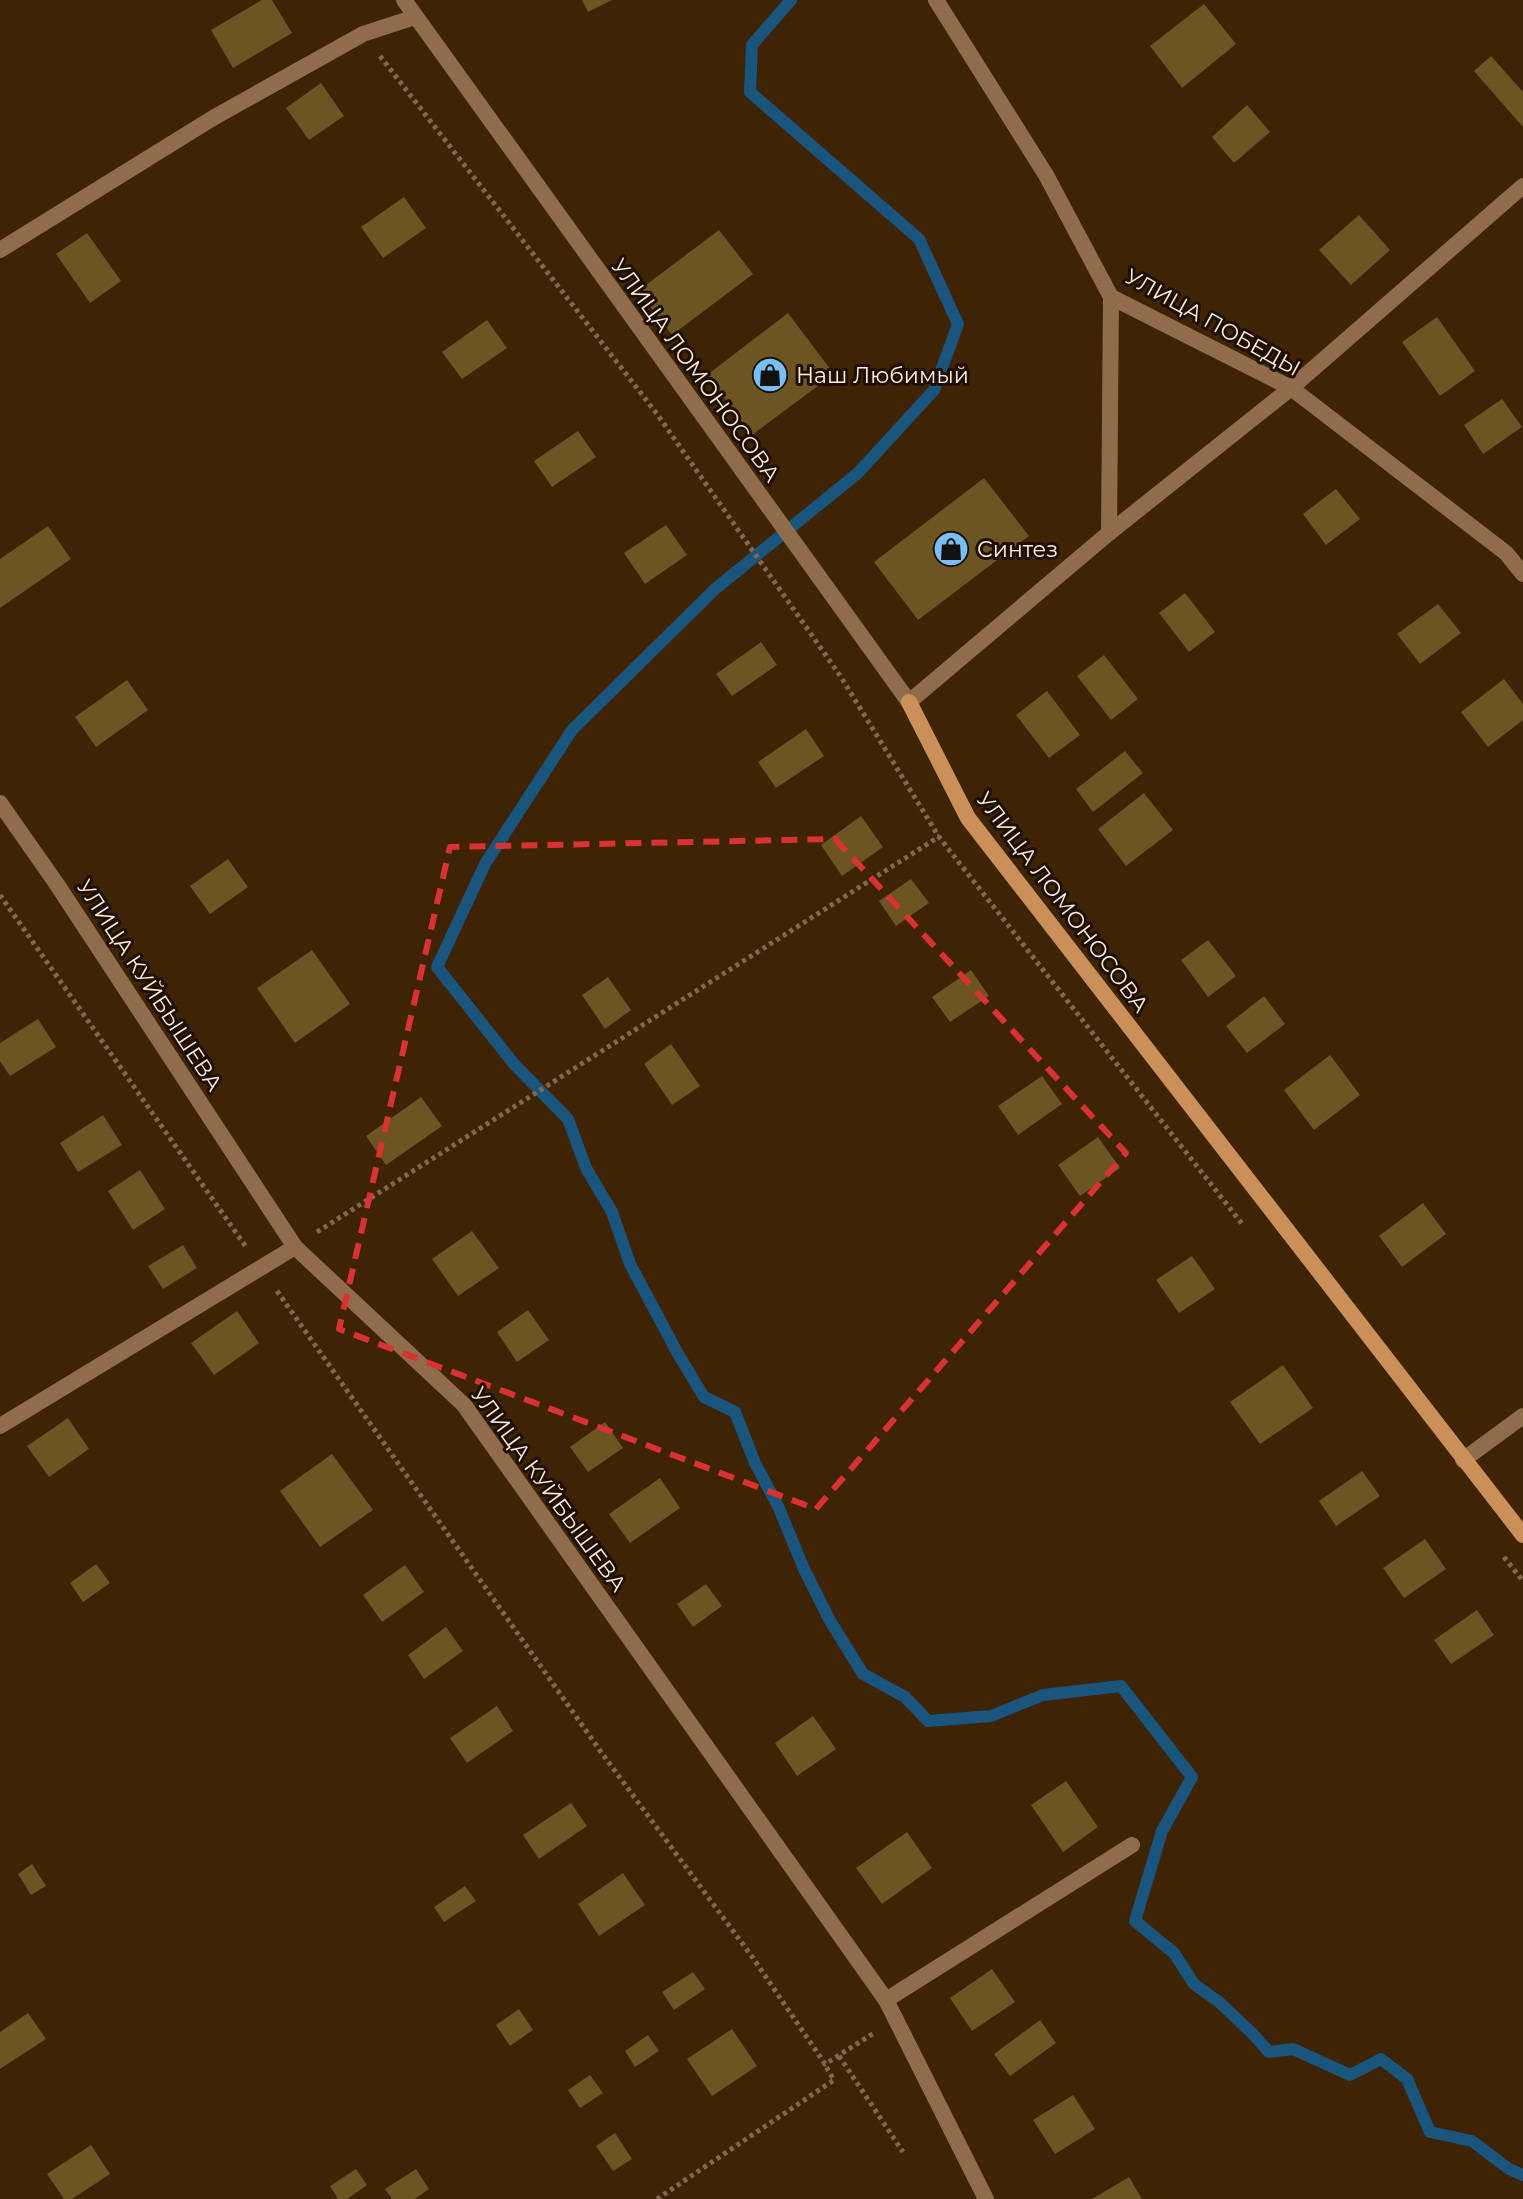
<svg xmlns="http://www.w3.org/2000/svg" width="1523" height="2199" font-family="Montserrat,sans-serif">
<rect width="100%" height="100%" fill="#3f2305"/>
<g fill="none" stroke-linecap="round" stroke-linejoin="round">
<polyline stroke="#19557d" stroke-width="12" points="791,0 752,45 750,92 919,239 958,324 934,390 858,473 715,589 572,730 485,864 437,967 514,1064 568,1119 586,1168 612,1212 630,1264 677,1352 704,1397 735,1412 755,1463 778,1506 804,1569 829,1619 863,1674 905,1697 928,1721 991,1716 1043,1695 1121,1686 1192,1777 1162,1831 1135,1921 1174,1953 1194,1984 1219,2002 1252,2033 1269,2052 1293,2049 1350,2075 1381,2059 1407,2079 1430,2132 1472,2141 1509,2169 1523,2175"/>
</g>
<g fill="#6c5423">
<polygon points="262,0 272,0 292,33 233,68 211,30"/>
<polygon points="582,0 612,0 588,12"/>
<polygon points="1204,4 1236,44 1182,88 1150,46"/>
<polygon points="1491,56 1523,92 1523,127 1474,71"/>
<polygon points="321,83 344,116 309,140 286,108"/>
<polygon points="1247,105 1270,132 1234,163 1212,137"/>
<polygon points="404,197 426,228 383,258 361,227"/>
<polygon points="1359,215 1390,250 1351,285 1319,250"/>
<polygon points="719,230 753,274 672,335 638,291"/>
<polygon points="87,233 121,281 90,303 56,254"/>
<polygon points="788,313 834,374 752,435 707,375"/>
<polygon points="1437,317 1475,371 1440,396 1402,342"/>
<polygon points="487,320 507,348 462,379 442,352"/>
<polygon points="1502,399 1522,427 1483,454 1464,425"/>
<polygon points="578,431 596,457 552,487 534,461"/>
<polygon points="984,478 1029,536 918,620 874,562"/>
<polygon points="1336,489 1360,519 1326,545 1303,514"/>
<polygon points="666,525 687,555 645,584 624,553"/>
<polygon points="48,526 71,559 0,608 0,559"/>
<polygon points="1185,593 1215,632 1189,652 1159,613"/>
<polygon points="1438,604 1461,633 1420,664 1397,634"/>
<polygon points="761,642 777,665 732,696 716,674"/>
<polygon points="1104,655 1138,699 1111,720 1077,676"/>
<polygon points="1504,679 1523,704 1523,720 1488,747 1461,712"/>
<polygon points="127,680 148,710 96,747 75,717"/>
<polygon points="1047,691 1080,735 1049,758 1016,715"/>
<polygon points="806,729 824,756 776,788 758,762"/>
<polygon points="1125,751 1143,773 1093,812 1076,789"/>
<polygon points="1144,793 1173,830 1126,866 1098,829"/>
<polygon points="861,816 883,847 842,876 821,845"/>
<polygon points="228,859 248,887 210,914 190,886"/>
<polygon points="911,879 929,903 896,926 879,901"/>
<polygon points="1208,940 1236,976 1208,997 1181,960"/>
<polygon points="312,950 350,1004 295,1043 257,988"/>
<polygon points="971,970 989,996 950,1022 932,997"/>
<polygon points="608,977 631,1010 605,1029 582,995"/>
<polygon points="1264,996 1285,1024 1247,1053 1226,1026"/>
<polygon points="38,1019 56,1047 10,1076 0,1061 0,1043"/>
<polygon points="671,1044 700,1086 672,1105 644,1064"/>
<polygon points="1330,1055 1360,1095 1314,1130 1284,1090"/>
<polygon points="1042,1076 1062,1104 1018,1135 998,1106"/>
<polygon points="421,1097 442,1126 386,1165 366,1136"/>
<polygon points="103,1115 122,1145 78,1172 60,1143"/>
<polygon points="1098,1137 1120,1168 1080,1196 1058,1165"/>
<polygon points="140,1170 165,1209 133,1230 108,1191"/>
<polygon points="1423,1203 1446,1234 1402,1267 1379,1236"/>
<polygon points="472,1231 499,1268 458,1296 432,1259"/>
<polygon points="183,1245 197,1268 163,1289 148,1266"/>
<polygon points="1192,1256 1215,1289 1179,1313 1156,1280"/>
<polygon points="528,1310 549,1340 517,1362 497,1332"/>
<polygon points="237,1311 259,1343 214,1375 191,1343"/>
<polygon points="1283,1365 1313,1408 1260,1444 1230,1402"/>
<polygon points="68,1418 89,1449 49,1477 27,1446"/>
<polygon points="605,1422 623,1448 588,1472 570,1447"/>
<polygon points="332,1454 373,1510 320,1547 280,1491"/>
<polygon points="1362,1471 1380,1496 1336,1526 1319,1501"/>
<polygon points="660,1478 680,1508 630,1543 609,1514"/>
<polygon points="1425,1539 1446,1569 1404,1598 1383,1568"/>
<polygon points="96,1564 110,1583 83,1602 70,1583"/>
<polygon points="405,1565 424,1592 382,1622 363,1595"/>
<polygon points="706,1584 722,1606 693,1627 677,1604"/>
<polygon points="1477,1610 1494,1635 1451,1664 1434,1640"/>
<polygon points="446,1627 463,1651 424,1679 408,1655"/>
<polygon points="497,1706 513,1731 467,1763 450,1738"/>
<polygon points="813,1716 836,1749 797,1776 775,1743"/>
<polygon points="1066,1781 1098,1827 1063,1852 1031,1805"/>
<polygon points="571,1803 587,1826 539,1859 523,1835"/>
<polygon points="907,1832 932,1868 882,1904 856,1868"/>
<polygon points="32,1864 46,1886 31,1895 18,1874"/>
<polygon points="623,1873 645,1905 599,1936 578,1904"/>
<polygon points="465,1886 476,1901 444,1922 434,1907"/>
<polygon points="992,1969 1015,2002 972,2031 950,1998"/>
<polygon points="693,1972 705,1989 674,2010 662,1992"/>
<polygon points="519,2009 533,2030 510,2046 496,2025"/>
<polygon points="28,2013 46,2039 0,2069 0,2032"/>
<polygon points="1040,2020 1056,2043 1010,2076 994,2054"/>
<polygon points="732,2029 757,2066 712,2096 687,2059"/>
<polygon points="648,2035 659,2051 635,2067 625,2051"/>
<polygon points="590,2075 603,2093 580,2108 568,2090"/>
<polygon points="1073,2095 1095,2129 1055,2154 1033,2120"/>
<polygon points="615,2133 632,2159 613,2171 596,2146"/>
<polygon points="91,2145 110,2174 72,2199 64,2199 47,2174"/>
<polygon points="356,2169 367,2185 347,2199 338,2199 330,2186"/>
<polygon points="416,2169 429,2189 415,2199 392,2199 385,2189"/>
<polygon points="1129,2177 1142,2199 1092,2199"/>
</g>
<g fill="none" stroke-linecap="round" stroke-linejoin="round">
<g stroke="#7f6850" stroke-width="5" stroke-dasharray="4 4" stroke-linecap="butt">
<polyline points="380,56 657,414 841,677 939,837 1243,1225"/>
<polyline points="0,895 246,1247"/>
<polyline points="317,1232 940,836"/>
<polyline points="277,1291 601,1752 753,1958 825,2064 874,2033"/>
<polyline points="1504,1557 1523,1581"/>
<polyline points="839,2056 903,2152"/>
<polyline points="657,2199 834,2080 825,2065"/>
</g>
<polyline stroke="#916c4a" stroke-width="16" points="886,2000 1132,1845"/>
<g stroke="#916c4a" stroke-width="16">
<polyline points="404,0 909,702"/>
<polyline points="936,0 1046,175 1111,297 1291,388 1506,553 1523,574"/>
<polyline points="0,250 213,118 363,34 415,17"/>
<polyline points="1109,533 1111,297"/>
<polyline points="0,803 56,883 295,1247 464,1405 886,2000 986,2199"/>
<polyline points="0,1426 295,1247"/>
<polyline points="1463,1460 1523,1416"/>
</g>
<polyline stroke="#916c4a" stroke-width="16" points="909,702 1109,533 1291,388 1523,186"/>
<polyline stroke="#cb9058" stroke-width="16" points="909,702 968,818 1523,1535"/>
</g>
<path fill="none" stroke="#d83231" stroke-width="6" stroke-dasharray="16 10" stroke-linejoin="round" d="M835,839L1126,1153L816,1509L339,1329L450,847Z"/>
<defs>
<symbol id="shop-disc" viewBox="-11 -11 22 22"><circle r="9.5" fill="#78bff7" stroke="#1e0f02"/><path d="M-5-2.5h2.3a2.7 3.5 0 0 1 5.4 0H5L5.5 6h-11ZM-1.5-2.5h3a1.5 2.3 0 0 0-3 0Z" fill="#111"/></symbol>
</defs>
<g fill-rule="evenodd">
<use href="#shop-disc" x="750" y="355" width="40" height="40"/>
<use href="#shop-disc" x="931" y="529" width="40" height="40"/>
</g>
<g text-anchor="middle" stroke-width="6" stroke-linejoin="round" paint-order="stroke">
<g font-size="22" fill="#fceee2" stroke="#1e0f02">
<text transform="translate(1213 322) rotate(29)" y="8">УЛИЦА ПОБЕДЫ</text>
<text transform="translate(696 370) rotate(54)" y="8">УЛИЦА ЛОМОНОСОВА</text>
<text transform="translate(1063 902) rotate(53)" y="8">УЛИЦА ЛОМОНОСОВА</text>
<text transform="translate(150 985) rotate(57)" y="8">УЛИЦА КУЙБЫШЕВА</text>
<text transform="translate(549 1489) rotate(54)" y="8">УЛИЦА КУЙБЫШЕВА</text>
</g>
<g font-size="22" fill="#fceee2" stroke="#1e0f02" text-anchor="start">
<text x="796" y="383">Наш Любимый</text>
<text x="977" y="557">Синтез</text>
</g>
</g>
</svg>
